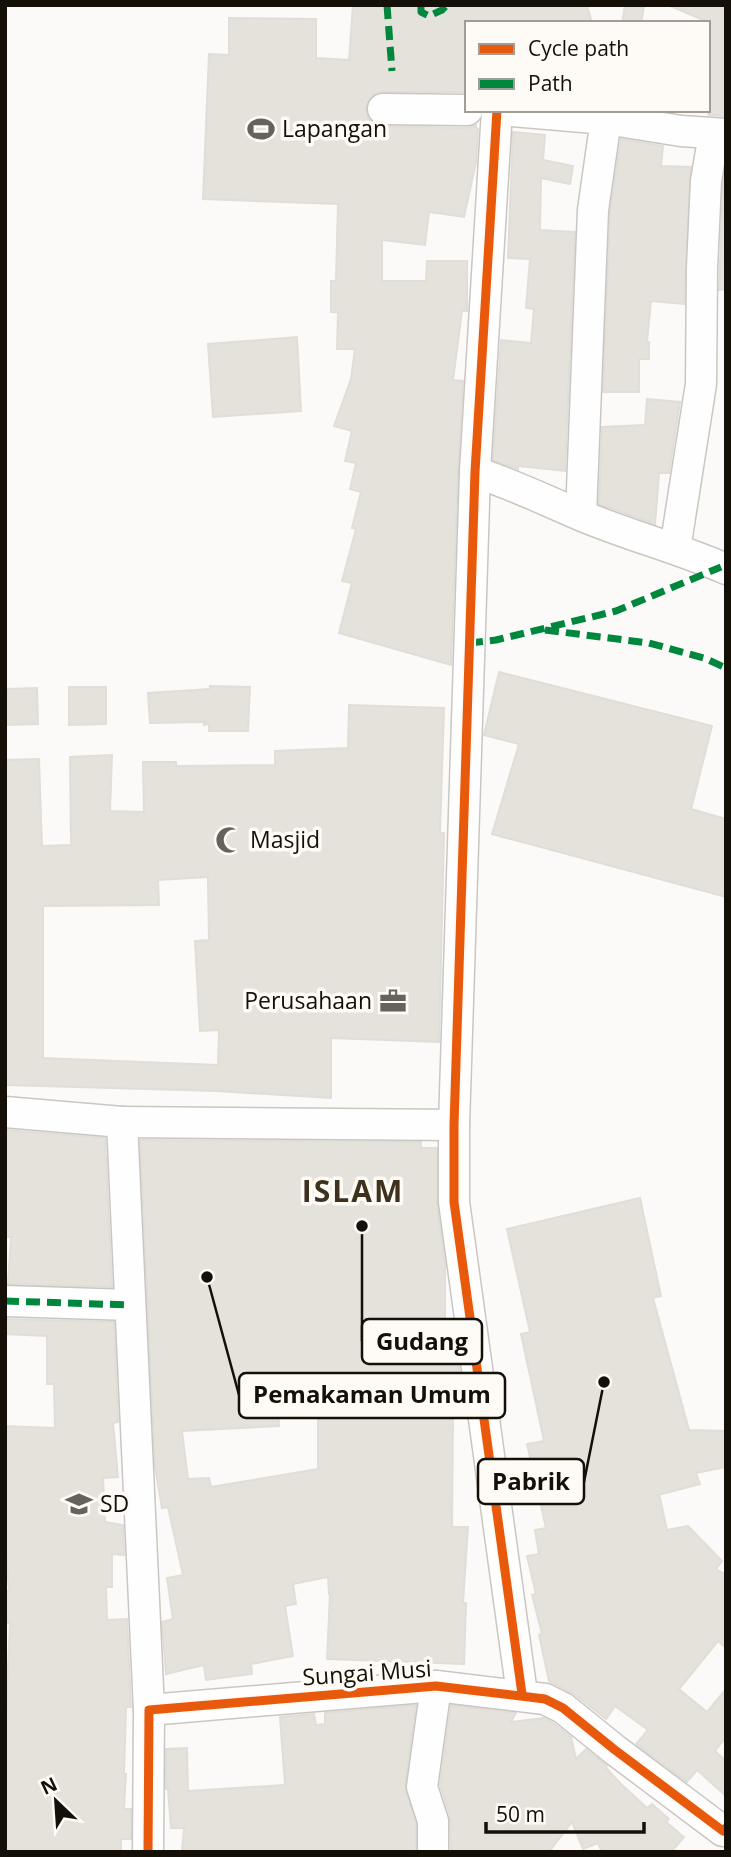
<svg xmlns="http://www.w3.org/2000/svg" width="731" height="1857" font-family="'Open Sans',sans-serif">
<rect width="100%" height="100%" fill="#fcfaf8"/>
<g fill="#e5e1db" stroke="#e1ddd8" stroke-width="2" fill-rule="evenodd">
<polygon points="353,5 587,5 592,23 467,23 467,92 383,92 374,94 368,101 366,108 368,118 375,124 382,126 467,128 476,125 476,128 478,129 476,162 464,217 429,212 425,245 382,240 382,281 426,281 427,261 467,261 467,311 462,311 453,380 463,381 458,471 451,665 339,633 352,583 342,581 356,529 352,528 361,492 350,489 356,463 345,461 352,431 334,426 351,379 355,349 337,349 338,312 331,312 331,281 336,281 338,204 203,199 209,54 229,55 229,18 316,19 316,58 349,60"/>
<polygon points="625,5 644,7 641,23 622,23"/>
<polygon points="668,5 726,5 726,116 709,115 708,113 708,22"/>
<polygon points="513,132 545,135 543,160 573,166 570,184 541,178 540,230 575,232 565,471 518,466 518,469 493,460 501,340 531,343 534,309 526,308 530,259 508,258"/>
<polygon points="621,139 663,146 661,166 691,167 684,304 651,301 647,342 649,342 649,359 639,359 639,392 603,392 610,212"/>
<polygon points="726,169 726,289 719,290 723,183"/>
<polygon points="297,337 301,411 213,417 208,344"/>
<polygon points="647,399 680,402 669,473 659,473 655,524 599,504 602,427 645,425"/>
<polygon points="499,672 712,726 691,809 726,819 726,897 492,834 519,744 484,735"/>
<polygon points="210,686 250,687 248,731 209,731 209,724 204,725 204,722 150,723 148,693 210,689"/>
<polygon points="69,687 106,687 106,724 69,725"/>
<polygon points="37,688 38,724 5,725 5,689"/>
<path d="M349,705L444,708L440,833H444L439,1042L331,1038V1098L217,1091L5,1085V760L39,759L42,846L71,845L70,757L112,755L110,811L144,812L143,762H176V766L275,765V751L348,748ZM208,877L209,940L195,941L200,1031L219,1030L218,1065L43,1058V906L159,905L158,880Z"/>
<polygon points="5,1130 105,1138 112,1287 8,1284 11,1237 5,1237"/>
<path d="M140,1140L421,1142V1148H437V1204L445,1264V1319H452L463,1394V1412H453L452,1527H468L463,1603H466L464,1664L327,1659L330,1594H329L328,1577L293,1584L296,1604L285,1606L293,1656L251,1664L252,1674L206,1680L204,1665L166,1674L162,1622L173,1619L167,1578L183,1575L168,1507L162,1508L155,1467ZM278,1410H318V1469L211,1487L209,1478L188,1479L182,1431L279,1426Z"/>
<polygon points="640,1198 661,1296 653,1298 689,1430 726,1431 726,1467 696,1473 700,1484 658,1495 660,1498 667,1530 688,1526 722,1561 716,1569 726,1575 726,1648 718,1641 679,1689 707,1712 726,1689 726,1737 715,1751 726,1761 726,1796 697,1770 687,1782 636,1744 648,1730 615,1706 606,1719 574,1694 549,1681 539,1635 542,1634 532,1595 536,1594 527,1556 539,1554 535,1530 546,1528 527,1444 544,1441 521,1334 530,1332 507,1229"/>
<polygon points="5,1319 114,1322 118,1422 113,1423 118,1477 103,1478 105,1522 123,1525 124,1555 112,1554 112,1587 106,1587 107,1620 127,1619 131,1707 126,1707 124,1774 126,1774 124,1809 131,1809 131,1839 121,1839 121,1852 5,1852 6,1713 10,1623 5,1623 5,1591 9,1591 5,1540 5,1426 55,1428 54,1384 47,1384 47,1336 5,1334"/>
<polygon points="416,1705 405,1785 416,1824 416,1852 182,1852 184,1828 171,1828 168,1789 166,1789 166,1749 187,1748 188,1791 285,1785 280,1717 314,1714 316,1725 325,1724 325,1713"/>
<polygon points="451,1705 516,1713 511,1722 544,1718 553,1723 571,1737 576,1759 586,1749 607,1766 606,1768 622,1785 647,1808 652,1804 669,1819 666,1822 684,1837 671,1852 602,1852 598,1843 583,1849 572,1822 549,1852 451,1852 450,1816 440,1785"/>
</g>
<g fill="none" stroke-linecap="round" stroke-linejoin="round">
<defs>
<g id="minor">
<polyline points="383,109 467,110"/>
<polyline points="497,110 475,472 454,1125 454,1202 522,1694"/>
<polyline points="499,110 606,119 681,131 726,134"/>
<path d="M475,472C512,484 545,500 580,515C627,535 678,548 726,569"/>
<polyline points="581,515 593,210 606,119"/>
<polyline points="675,549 701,384 702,268 706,181 714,134"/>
<polyline points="5,1112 122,1122 149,1710"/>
<polyline points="122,1122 454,1125"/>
<polyline points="5,1301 130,1305"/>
<polyline points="148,1852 149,1710 436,1686 545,1699 563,1708 615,1750 723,1831 726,1828"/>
<polyline points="433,1852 433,1821 422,1787 436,1686"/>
</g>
</defs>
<use href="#minor" stroke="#cac6c1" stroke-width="33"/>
<use href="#minor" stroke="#fffefe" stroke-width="30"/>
<g stroke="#00873e" stroke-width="7" stroke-dasharray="14 7" stroke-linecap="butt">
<polyline points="387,5 392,71"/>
<polyline points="421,5 421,12 429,16 442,10 447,5"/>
<polyline points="545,630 649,643 704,658 726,668"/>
<polyline points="469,643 496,640 616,611 721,567"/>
<polyline points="5,1301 130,1305"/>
</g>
<defs>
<g id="cycleway">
<polyline points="497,110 475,472 454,1125 454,1202 522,1694"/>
<polyline points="148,1852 149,1710 436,1686 545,1699 563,1708 615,1750 723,1831 726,1828"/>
</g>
</defs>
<use href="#cycleway" stroke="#fefbf6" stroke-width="13"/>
<use href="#cycleway" stroke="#e8590c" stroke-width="9"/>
</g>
<defs>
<symbol id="stadium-bare" viewBox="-9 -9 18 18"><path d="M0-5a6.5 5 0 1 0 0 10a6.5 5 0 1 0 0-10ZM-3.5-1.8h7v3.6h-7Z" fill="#65615b" stroke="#fefbf6" stroke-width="2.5" paint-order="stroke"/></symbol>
<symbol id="mosque-bare" viewBox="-9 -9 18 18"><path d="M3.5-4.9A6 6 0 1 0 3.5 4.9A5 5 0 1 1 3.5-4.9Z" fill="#65615b" stroke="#fefbf6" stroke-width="2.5" paint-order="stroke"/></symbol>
<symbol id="office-bare" viewBox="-9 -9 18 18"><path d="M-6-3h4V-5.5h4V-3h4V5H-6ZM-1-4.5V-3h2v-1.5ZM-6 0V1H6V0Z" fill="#65615b" stroke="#fefbf6" stroke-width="2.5" paint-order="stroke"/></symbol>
<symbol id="school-bare" viewBox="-9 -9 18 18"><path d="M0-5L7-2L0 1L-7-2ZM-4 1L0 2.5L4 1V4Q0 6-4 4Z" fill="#65615b" stroke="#fefbf6" stroke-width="2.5" paint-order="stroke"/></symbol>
</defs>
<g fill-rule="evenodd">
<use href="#stadium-bare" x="242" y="110" width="38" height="38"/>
<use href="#mosque-bare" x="210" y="821" width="38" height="38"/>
<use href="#office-bare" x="374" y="982" width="38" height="38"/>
<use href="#school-bare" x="60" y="1485" width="38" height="38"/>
</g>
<g text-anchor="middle" stroke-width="7" stroke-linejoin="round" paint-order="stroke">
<g font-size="23" fill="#140f07" stroke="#fefbf6" text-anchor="start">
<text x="282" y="137">Lapangan</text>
<text x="250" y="848">Masjid</text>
<text x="372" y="1009" text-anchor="end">Perusahaan</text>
<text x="100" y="1512">SD</text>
</g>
<g font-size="23" fill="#140f07" stroke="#fefbf6">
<text transform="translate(367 1673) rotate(-4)" y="8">Sungai Musi</text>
</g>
<g font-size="30" font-weight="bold" letter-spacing="2" fill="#3e311d" stroke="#fefbf6">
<text x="353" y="1202">ISLAM</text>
</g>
</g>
<path fill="none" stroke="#140f07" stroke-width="2.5" d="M362 1226L362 1341M207 1277L239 1395M604 1382L584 1482"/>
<g fill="#140f07" stroke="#fefbf6" stroke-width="2.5">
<circle cx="362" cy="1226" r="7"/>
<circle cx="207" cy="1277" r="7"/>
<circle cx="604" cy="1382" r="7"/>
</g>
<g fill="#fefbf6" stroke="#140f07" stroke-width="2.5">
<rect x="362" y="1319" width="120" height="45" rx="7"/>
<rect x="239" y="1373" width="266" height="45" rx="7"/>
<rect x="478" y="1459" width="106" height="45" rx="7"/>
</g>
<g font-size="24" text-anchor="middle" font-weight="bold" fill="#140f07">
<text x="422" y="1350">Gudang</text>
<text x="372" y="1403">Pemakaman Umum</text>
<text x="531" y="1490">Pabrik</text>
</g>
<rect width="731" height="1857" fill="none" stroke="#140f07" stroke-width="14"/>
<rect x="465" y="21" width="245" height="91" fill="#fefbf6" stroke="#a09d96" stroke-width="2"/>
<rect x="479" y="44" width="35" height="10" fill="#e8590c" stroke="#a09d96" stroke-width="2"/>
<text x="528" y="56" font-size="21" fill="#140f07">Cycle path</text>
<rect x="479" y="79" width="35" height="10" fill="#00873e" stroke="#a09d96" stroke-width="2"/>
<text x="528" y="91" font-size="21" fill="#140f07">Path</text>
<g transform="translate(56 1801) rotate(335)" stroke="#fefbf6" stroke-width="5" paint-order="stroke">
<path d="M0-5L12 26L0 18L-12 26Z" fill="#140f07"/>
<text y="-10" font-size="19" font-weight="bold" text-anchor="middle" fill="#140f07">N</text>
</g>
<path d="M486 1822v10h158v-10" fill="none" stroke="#140f07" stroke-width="3.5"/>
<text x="496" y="1822" font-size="21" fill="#140f07" stroke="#fefbf6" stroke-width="5" paint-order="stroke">50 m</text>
</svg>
